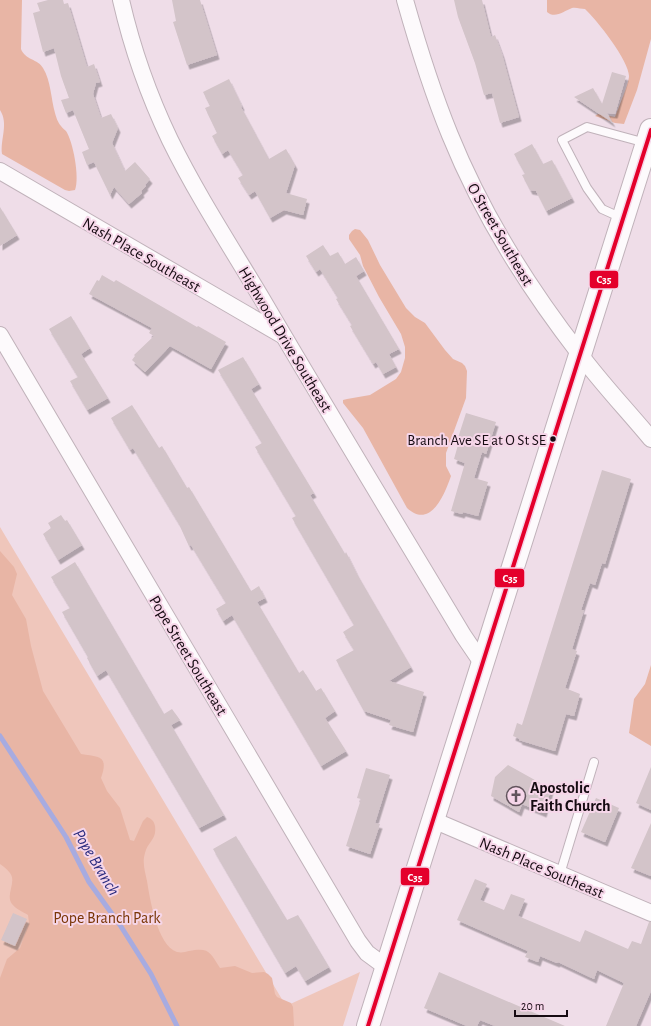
<svg xmlns="http://www.w3.org/2000/svg" width="651" height="1026" font-family="'Alegreya Sans',sans-serif">
<defs>
<filter id="shadow"><feDropShadow dx="2.5" dy="4.5" stdDeviation="0" flood-color="#0004"/></filter>
</defs>
<rect width="100%" height="100%" fill="#efdde8"/>
<polygon fill="#efc6bb" points="0,527 286,1006 360,972 343,1026 73,1026 0,991"/>
<g fill="#e8b5a5">
<path d="M0,0H22L21,49C25,60 38,59 43,68C51,81 51,99 55,113C56,117 58,123 61,126C62,128 64,129 66,131C73,141 80,178 75,190L69,191L65,190L2,154C0,139 9,124 0,110Z"/>
<path d="M547,0H651V39L637,90L624,124L615,123L595,116L598,114L615,117C618,109 629,83 629,76C629,61 597,20 585,9C581,9 576,7 572,8C564,11 555,19 547,12Z"/>
<path d="M355,229L360,230L368,240L380,265L406,308L415,317L425,323L445,350L453,359L462,363L465,366L467,371L466,398L446,453V466L451,476C445,493 431,530 407,508L363,428L343,403V400L347,399L370,395L396,379L401,372L405,358V347L401,334L379,297L363,266L360,255L349,239V235L352,231Z"/>
<path d="M0,551L14,567L17,574L12,595L26,619L31,646L43,691L81,754C99,757 109,755 101,778L107,791L120,808L130,840L134,841L143,821L147,817C152,819 154,821 155,826C157,840 148,841 145,853C142,863 145,871 147,881C150,899 157,945 177,952C182,953 185,952 189,951C209,947 210,952 220,968L235,966L252,973L264,972L268,974L272,978L275,994L277,997L291,1003L293,1007L294,1026H0V978L7,959L20,948L29,923L28,915C23,912 16,909 12,904C5,895 17,882 10,873C7,869 3,866 0,864Z"/>
<polygon points="651,665 651,746 629,733 634,699 645,684"/>
</g>
<g fill="none" stroke-linecap="round" stroke-linejoin="round">
<polyline stroke="#a7abe0" stroke-width="5" points="0,736 66,837 89,882 120,925 151,974 177,1026"/>
</g>
<g fill="#d3c4c9" filter="url(#shadow)">
<polygon points="48,0 63,0 64,4 68,3 87,67 94,64 100,82 96,83 93,94 101,118 111,114 118,128 112,143 125,171 135,162 150,179 145,185 146,186 141,191 142,193 129,204 114,187 110,195 94,162 87,165 82,152 89,149 73,110 66,113 61,100 69,98 61,76 54,48 43,52 33,13 40,11 37,3"/>
<polygon points="172,0 200,0 217,55 187,65 173,22 176,21"/>
<polygon points="454,0 482,0 491,37 495,35 502,54 519,117 500,123 492,93 484,95 475,63 458,17"/>
<polygon points="612,72 626,76 615,114 607,113 613,123 574,97 593,88 602,104"/>
<polygon points="229,79 242,106 241,107 269,159 286,149 295,165 286,193 307,199 303,215 284,210 270,218 255,191 249,195 238,178 243,175 228,150 222,154 212,136 217,133 205,108 210,106 203,92"/>
<polygon points="532,144 543,164 552,160 572,198 546,211 536,191 530,190 522,175 525,174 514,154"/>
<polygon points="0,207 17,235 0,246"/>
<polygon points="323,245 330,256 338,252 345,264 356,257 364,271 356,276 399,349 389,354 396,367 383,374 376,362 373,364 350,326 352,325 336,299 338,298 320,269 316,272 306,256"/>
<polygon points="102,275 114,282 116,280 197,327 198,326 226,342 211,369 170,346 145,372 132,360 135,356 134,355 154,336 149,333 152,328 89,294 97,280 99,281"/>
<polygon points="71,316 90,348 81,354 108,398 87,410 70,381 78,377 49,329"/>
<polygon points="243,357 259,384 251,389 314,493 310,495 345,554 346,552 357,574 411,667 389,681 424,692 413,732 389,725 391,720 364,711 336,660 354,650 343,632 354,625 292,518 296,516 255,447 262,443 218,370"/>
<polygon points="132,405 159,448 162,446 187,488 189,487 251,591 259,586 265,598 257,602 299,673 303,670 316,691 321,688 335,711 325,718 346,751 321,766 232,615 223,621 216,609 226,603 191,545 189,546 179,524 133,448 130,450 111,418"/>
<polygon points="466,413 496,422 486,454 482,452 474,478 488,482 478,516 463,512 462,514 451,511 465,463 454,459 458,445 456,444"/>
<polygon points="602,470 631,479 605,564 602,563 595,585 590,583 581,610 584,610 572,649 577,651 565,688 580,694 574,716 566,714 555,751 519,740 520,739 513,736 517,723 522,725"/>
<polygon points="61,515 65,521 67,520 82,545 58,560 43,534 51,528 48,523"/>
<polygon points="75,562 164,714 172,709 180,720 171,725 224,815 199,828 106,670 97,676 87,658 88,657 62,612 70,608 51,577"/>
<polygon points="508,765 551,789 544,813 522,804 519,812 491,796 495,777"/>
<polygon points="651,767 651,810 636,803"/>
<polygon points="366,768 390,775 375,823 380,824 370,854 346,846 361,799 357,798"/>
<polygon points="596,798 619,808 605,842 581,832"/>
<polygon points="651,823 651,876 631,868"/>
<polygon points="236,836 287,920 298,915 329,967 305,981 296,966 285,973 213,849"/>
<polygon points="475,879 487,884 480,900 504,910 511,894 525,899 518,916 580,942 585,930 628,949 632,941 641,944 649,922 651,922 651,991 636,1026 606,1026 624,983 597,970 594,979 558,962 557,963 540,956 538,962 525,957 528,951 457,920"/>
<polygon points="13,913 27,919 15,946 1,940"/>
<polygon points="439,972 565,1026 495,1026 480,1020 477,1026 467,1026 424,1008"/>
</g>
<g fill="none" stroke-linecap="round" stroke-linejoin="round">
<defs>
<g id="lane">
<polyline points="622,218 602,209 587,188 562,140 587,127 646,143"/>
<polyline points="560,874 594,762"/>
</g>
<g id="street">
<path d="M121,0C132,48 149,96 170,140C198,197 233,250 265,304C330,415 397,525 463,635L482,663"/>
<path d="M405,0C418,46 432,91 450,135C482,214 527,286 579,353C601,383 627,410 651,439"/>
<polyline points="0,171 282,335"/>
<polyline points="0,335 358,941 367,953 386,967"/>
<polyline points="433,820 651,913"/>
</g>
<polyline id="secondary" points="368,1026 651,130"/>
</defs>
<use href="#lane" stroke="#c0b2ba" stroke-width="10"/>
<use href="#street" stroke="#c0b2ba" stroke-width="18"/>
<use href="#secondary" stroke="#c0b2ba" stroke-width="24"/>
<use href="#lane" stroke="#fdfafc" stroke-width="8"/>
<use href="#street" stroke="#fdfafc" stroke-width="16"/>
<use href="#secondary" stroke="#fdfafc" stroke-width="22"/>
<defs>
<polyline id="bus-1" points="368,1026 651,130"/>
</defs>
<use href="#bus-1" stroke="#f6d6e9" stroke-width="7"/>
<use href="#bus-1" stroke="#e4002b" stroke-width="4"/>
</g>
<defs>
<symbol id="church-ring" viewBox="-11 -11 22 22"><circle r="9.5" fill="#f6d6e9" stroke="#62545d" stroke-width="1.5"/><path d="M-1.2-6h2.4v3.5h3.3v2.4h-3.3V6h-2.4V-.1h-3.3v-2.4h3.3Z" fill="#62545d"/></symbol>
</defs>
<g fill-rule="evenodd">
<use href="#church-ring" x="505" y="785" width="22" height="22"/>
</g>
<circle fill="#160b12" stroke="#f6d6e9" stroke-width="1.5" cx="553" cy="439" r="3.5"/>
<g text-anchor="middle" stroke-width="4" stroke-linejoin="round" paint-order="stroke">
<g font-size="15" fill="#160b12" stroke="#f6d6e9" text-anchor="end">
<text x="546" y="445">Branch Ave SE at O St SE</text>
</g>
<g font-size="16" fill="#160b12" stroke="#f6d6e9">
<text transform="translate(501 234) rotate(60)" y="6">O Street Southeast</text>
<text transform="translate(142 254) rotate(30)" y="6">Nash Place Southeast</text>
<text transform="translate(286 339) rotate(59)" y="6">Highwood Drive Southeast</text>
<text transform="translate(189 655) rotate(59)" y="6">Pope Street Southeast</text>
<text transform="translate(542 867) rotate(23)" y="6">Nash Place Southeast</text>
</g>
<g font-size="16" font-weight="bold" fill="#160b12" stroke="#f6d6e9" text-anchor="start">
<text x="530" y="793">Apostolic<tspan x="530" dy="18">Faith Church</tspan></text>
</g>
<g font-size="16" fill="#793505" stroke="#f6d6e9">
<text x="107" y="923">Pope Branch Park</text>
</g>
<g font-size="17" font-style="italic" fill="#292b7e" stroke="#f6d6e9">
<text transform="translate(97 862) rotate(59)" y="6">Pope Branch</text>
</g>
</g>
<g stroke="#f6d6e9" stroke-width="1.5">
<rect x="589" y="270" width="30" height="19" rx="4" fill="#e4002b"/>
<rect x="494" y="568" width="31" height="20" rx="4" fill="#e4002b"/>
<rect x="400" y="867" width="30" height="19" rx="4" fill="#e4002b"/>
</g>
<g font-size="11" text-anchor="middle" font-weight="bold" fill="#fff">
<text x="604" y="283">C35</text>
<text x="510" y="582">C35</text>
<text x="415" y="881">C35</text>
</g>
<path d="M515 1010v6h52v-6" fill="none" stroke="#160b12" stroke-width="2"/>
<text x="521" y="1010" font-size="12" fill="#160b12" stroke="#f6d6e9" stroke-width="3" paint-order="stroke">20 m</text>
</svg>
